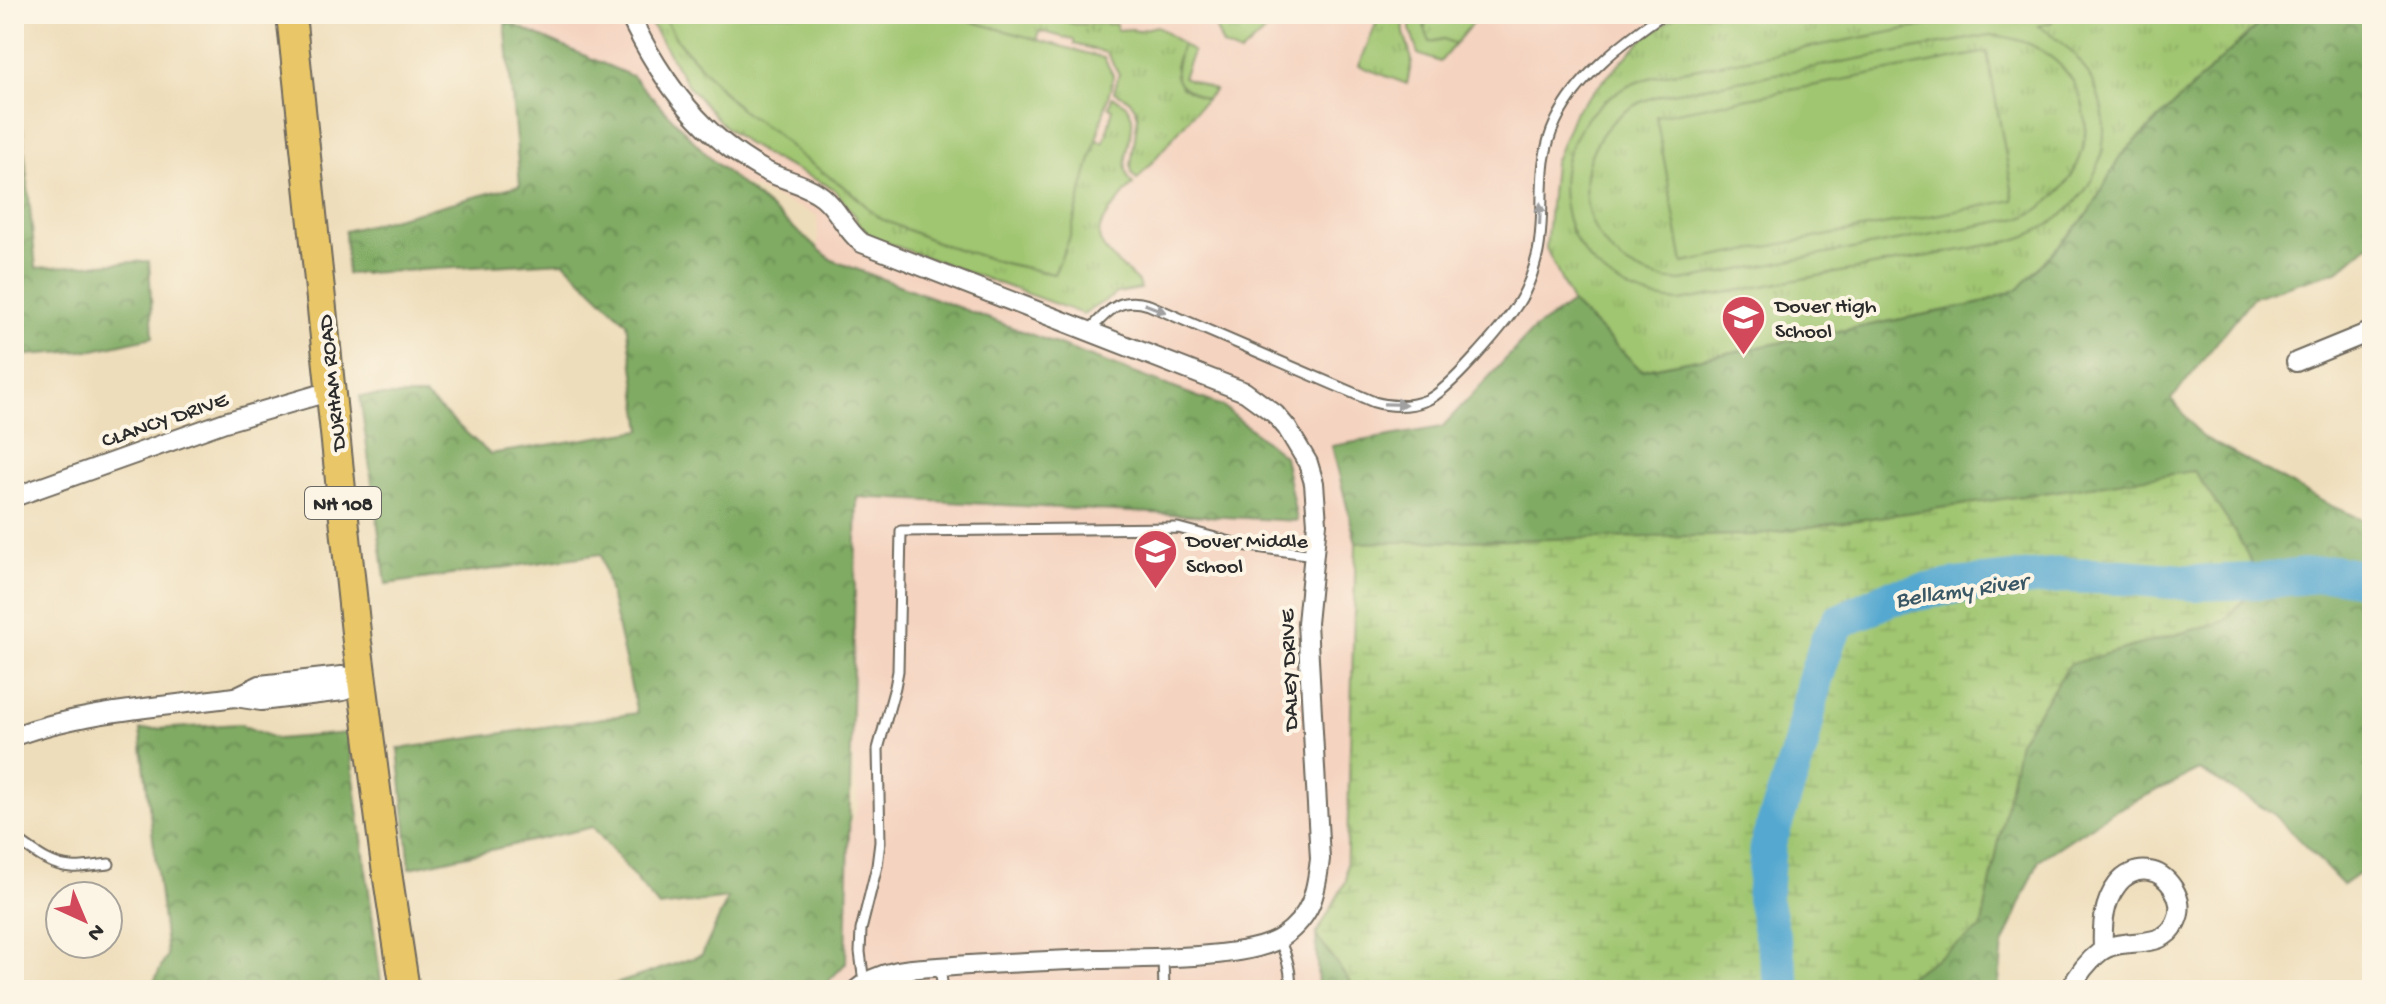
<svg xmlns="http://www.w3.org/2000/svg" width="2386" height="1004" font-family="'Gochi Hand',sans-serif">
<defs>
<pattern id="grass-tufts" width="24" height="20" patternUnits="userSpaceOnUse" patternTransform="scale(2)"><rect width="24" height="20" fill="#a0c671"/><path d="M3 7l-1-3M5 7V3M7 7l1-3M15 17l-1-3M17 17v-4M19 17l1-3" fill="none" stroke="#8aaa62"/></pattern>
<pattern id="forest-crowns" width="20" height="18" patternUnits="userSpaceOnUse" patternTransform="scale(2)"><rect width="20" height="18" fill="#80ab63"/><path d="M2 6a3 3 0 1 1 6 0M12 15a3 3 0 1 1 6 0" fill="none" stroke="#698b52"/></pattern>
<pattern id="wetland-marsh" width="20" height="14" patternUnits="userSpaceOnUse" patternTransform="scale(2)"><rect width="20" height="14" fill="#a0c671"/><path d="M1 5h8M5 5V1M11 12h8M15 12V8" fill="none" stroke="#8aaa62"/></pattern>
</defs>
<rect width="100%" height="100%" fill="#fcf5e5"/>
<filter id="ink" filterUnits="userSpaceOnUse"><feTurbulence type="fractalNoise" baseFrequency=".0125" numOctaves="2"/><feDisplacementMap in="SourceGraphic" scale="16" xChannelSelector="R" yChannelSelector="G"/><feConvolveMatrix kernelMatrix="1 2 1 2 8 2 1 2 1" color-interpolation-filters="sRGB"/></filter>
<filter id="wash" filterUnits="userSpaceOnUse"><feTurbulence type="fractalNoise" baseFrequency=".006" numOctaves="4" result="noise"/><feDisplacementMap in="SourceGraphic" scale="32" xChannelSelector="R" yChannelSelector="G"/><feGaussianBlur stdDeviation="1.8" result="paint"/><feColorMatrix in="noise" values="0 0 0 0 0 0 0 0 0 0 0 0 0 0 0 0 0 1.4 0 .05"/><feComposite in="paint" operator="in"/></filter>
<g filter="url(#wash)">
<rect width="100%" height="100%" fill="#eeddba"/>
<polygon fill="#f4d3c0" points="520,14 2372,14 1537,990 712,990 789,983 858,806 830,495 817,215 746,185 713,162 607,234"/>
<g fill="url(#grass-tufts)" stroke="#66784e" stroke-width="2">
<path d="M645,14H662L677,40L730,99L745,113L774,132L799,155L850,191L879,218L1004,263L1054,274L1069,239L1094,140L1104,142L1113,109L1109,107L1112,97C1158,114 1108,159 1133,184C1088,237 1086,235 1138,282L1141,289L1118,293L1083,314L887,243L868,234L856,221V217L833,188L769,157L746,143L724,126L689,87Z"/>
<path d="M944,14H1030L1076,24H1116L1117,30L1133,29L1136,31L1157,26L1182,44L1175,66L1181,87L1206,99L1137,180L1132,173L1131,166L1138,116C1135,102 1126,97 1114,92L1119,74L1107,53L1074,44V40L1040,31L1037,40Z"/>
<polygon points="1213,14 1279,14 1275,22 1240,54 1223,46 1212,19"/>
<polygon points="1380,14 1403,14 1404,33 1412,60 1407,84 1359,66"/>
<polygon points="1429,14 1480,14 1455,44 1444,39 1430,42 1424,27"/>
<polygon points="1678,14 2269,14 2121,155 2089,213 2019,289 1978,304 1641,370 1572,303 1546,248 1554,163 1575,111 1643,39"/>
</g>
<g fill="url(#forest-crowns)" stroke="#566b47" stroke-width="2">
<polygon points="2269,14 2372,14 2372,242 2339,270 2253,297 2172,399 2201,436 2329,505 2372,524 2372,864 2343,885 2275,815 2199,770 2112,812 2039,860 2003,945 1998,990 1888,990 1981,929 2019,741 2070,664 2224,621 2261,582 2237,535 2194,471 1756,535 1356,543 1332,446 1442,427 1533,330 1572,303 1641,370 1978,304 2019,289 2089,213 2121,155"/>
<polygon points="505,21 632,76 712,160 832,260 1222,406 1284,456 1297,521 857,497 846,963 820,990 598,990 702,955 728,898 659,907 593,827 410,868 398,749 637,713 601,554 386,584 360,396 425,396 490,454 642,430 627,323 564,262 347,274 345,231 520,185"/>
<polygon points="22,127 36,268 149,261 153,337 94,350 14,356 14,128"/>
<polygon points="239,724 277,739 348,733 382,990 150,990 167,955 140,730"/>
<polygon points="1316,935 1356,990 1318,990"/>
</g>
<polygon fill="url(#wetland-marsh)" stroke="#66784e" stroke-width="2" points="2194,471 2237,535 2261,581 2224,621 2070,664 2019,741 1981,929 1888,990 1356,990 1316,935 1346,881 1356,543 1756,535"/>
<g fill="#a0c671" stroke="#66784e" stroke-width="2" fill-rule="evenodd">
<polygon points="662,14 933,14 938,18 944,14 1104,58 1113,75 1111,86 1069,239 1054,274 1004,263 941,244 879,218 850,191 799,155 774,132 745,113 730,99 677,40"/>
<polygon points="1410,14 1429,14 1424,27 1430,42 1444,39 1455,44 1440,62 1418,54 1410,29"/>
<path d="M1988,14H2051L2052,22L2038,26C2137,83 2122,209 2011,241L1680,301C1538,293 1520,111 1656,76ZM1990,35C2098,43 2121,168 2025,217L1681,281C1565,275 1550,125 1661,95Z"/>
<path d="M1182,44L1193,52L1183,77L1215,90L1206,99C1172,82 1171,82 1182,44Z"/>
<polygon points="1987,52 2014,200 1683,263 1656,116"/>
</g>
<g fill="none" stroke-linecap="round" stroke-linejoin="round">
<polyline stroke="#55a8d0" stroke-width="36" points="1784,990 1764,899 1768,844 1801,745 1814,683 1828,640 1839,622 1889,598 1956,586 2062,575 2124,577 2195,583 2261,581 2334,573 2372,580"/>
</g>
</g>
<g filter="url(#ink)">
<g fill="none" stroke-linecap="round" stroke-linejoin="round">
<defs>
<g id="lane">
<path d="M1089,331C1109,310 1119,296 1149,305L1374,402C1392,407 1410,407 1427,400C1448,391 1501,329 1515,308C1526,293 1534,270 1538,252C1547,205 1534,167 1556,121C1578,76 1623,42 1663,14"/>
<path d="M14,838C31,849 49,866 71,867C83,868 97,865 109,864"/>
<path d="M1279,940C1287,956 1292,972 1290,990"/>
<polyline points="1163,957 1164,990"/>
<polyline points="940,967 943,990"/>
<polyline points="864,983 860,952 861,930 877,866 880,842 878,749 895,687 898,671 901,531 1178,528 1242,545 1314,555"/>
</g>
<g id="street">
<path d="M629,14C658,76 700,135 762,169C781,180 806,183 823,197C839,210 845,230 862,243L1245,392L1275,414L1287,428L1308,463L1314,483L1317,523L1307,623L1320,859C1316,893 1312,916 1282,937C1250,960 1137,958 1095,959C1048,961 1001,963 954,966C921,968 882,967 856,990"/>
<polyline points="2296,362 2372,331"/>
<polyline points="14,497 225,422 331,391"/>
<polygon points="342,676 362,684 343,691 261,701 235,697 260,685"/>
<path d="M14,736C84,711 162,707 235,697"/>
<path d="M2070,990C2077,976 2088,961 2100,952C2121,935 2163,953 2176,922C2182,910 2180,899 2173,888C2167,879 2159,872 2149,871C2136,869 2124,875 2117,885C2103,903 2102,927 2103,949"/>
</g>
<polyline id="primary" points="291,14 357,642 385,859 405,990"/>
</defs>
<use href="#lane" stroke="#6f695d" stroke-width="13"/>
<use href="#street" stroke="#6f695d" stroke-width="22"/>
<use href="#primary" stroke="#6f695d" stroke-width="32"/>
<use href="#lane" stroke="#fff" stroke-width="9"/>
<use href="#street" stroke="#fff" stroke-width="18"/>
<use href="#primary" stroke="#e9c769" stroke-width="28"/>
</g>
<defs><path id="oneway-solid" d="M-6-.8H1V-3.2L6.5 0L1 3.2V.8H-6Z" transform="scale(2)"/></defs>
<g fill="#a0a0a0">
<use href="#oneway-solid" transform="translate(1540 214) rotate(-88)"/>
<use href="#oneway-solid" transform="translate(1155 308) rotate(21)"/>
<use href="#oneway-solid" transform="translate(1395 404) rotate(1)"/>
</g>
</g>
<defs>
<symbol id="school-pin" viewBox="-11 -11 22 30"><path d="M0 17L-7.5 6A9.5 9.5 0 1 1 7.5 6Z" fill="#d1495b" stroke="#fcf5e5"/><path d="M0-5L7-2L0 1L-7-2ZM-4 1L0 2.5L4 1V4Q0 6-4 4Z" fill="#fff"/></symbol>
</defs>
<g fill-rule="evenodd">
<use href="#school-pin" x="1718" y="292" width="51" height="69"/>
<use href="#school-pin" x="1130" y="526" width="51" height="69"/>
</g>
<g text-anchor="middle" stroke-width="8" stroke-linejoin="round" paint-order="stroke">
<rect fill="#fcf5e5" stroke="#6a6863" stroke-width="2" x="305" y="487" width="76" height="32" rx="6"/>
<g font-size="20" font-weight="bold" fill="#2b2b2b">
<text x="343" y="510">NH 108</text>
</g>
<g font-size="22" fill="#2b2b2b" stroke="#fcf5e5" text-anchor="start">
<text x="1775" y="312">Dover High<tspan x="1775" dy="25">School</tspan></text>
<text x="1186" y="547">Dover Middle<tspan x="1186" dy="25">School</tspan></text>
</g>
<g font-size="22" fill="#2b2b2b" stroke="#fcf5e5">
<text transform="translate(330 383) rotate(-96)" y="8">DURHAM ROAD</text>
<text transform="translate(164 418) rotate(-19)" y="8">CLANCY DRIVE</text>
<text transform="translate(1287 670) rotate(-92)" y="8">DALEY DRIVE</text>
</g>
<g font-size="24" font-style="italic" fill="#3a5765" stroke="#fcf5e5">
<text transform="translate(1961 589) rotate(-8)" y="8">Bellamy River</text>
</g>
</g>
<rect width="2386" height="1004" fill="none" stroke="#fcf5e5" stroke-width="48"/>
<g transform="translate(84 920) rotate(136)"><circle r="38" fill="#fcf5e5" stroke="#a8a49b" stroke-width="2"/>
<path d="M0-6L14 30L0 20L-14 30Z" fill="#d1495b"/>
<text y="-12" font-size="22" font-weight="bold" text-anchor="middle" fill="#2b2b2b">N</text>
</g>
</svg>
